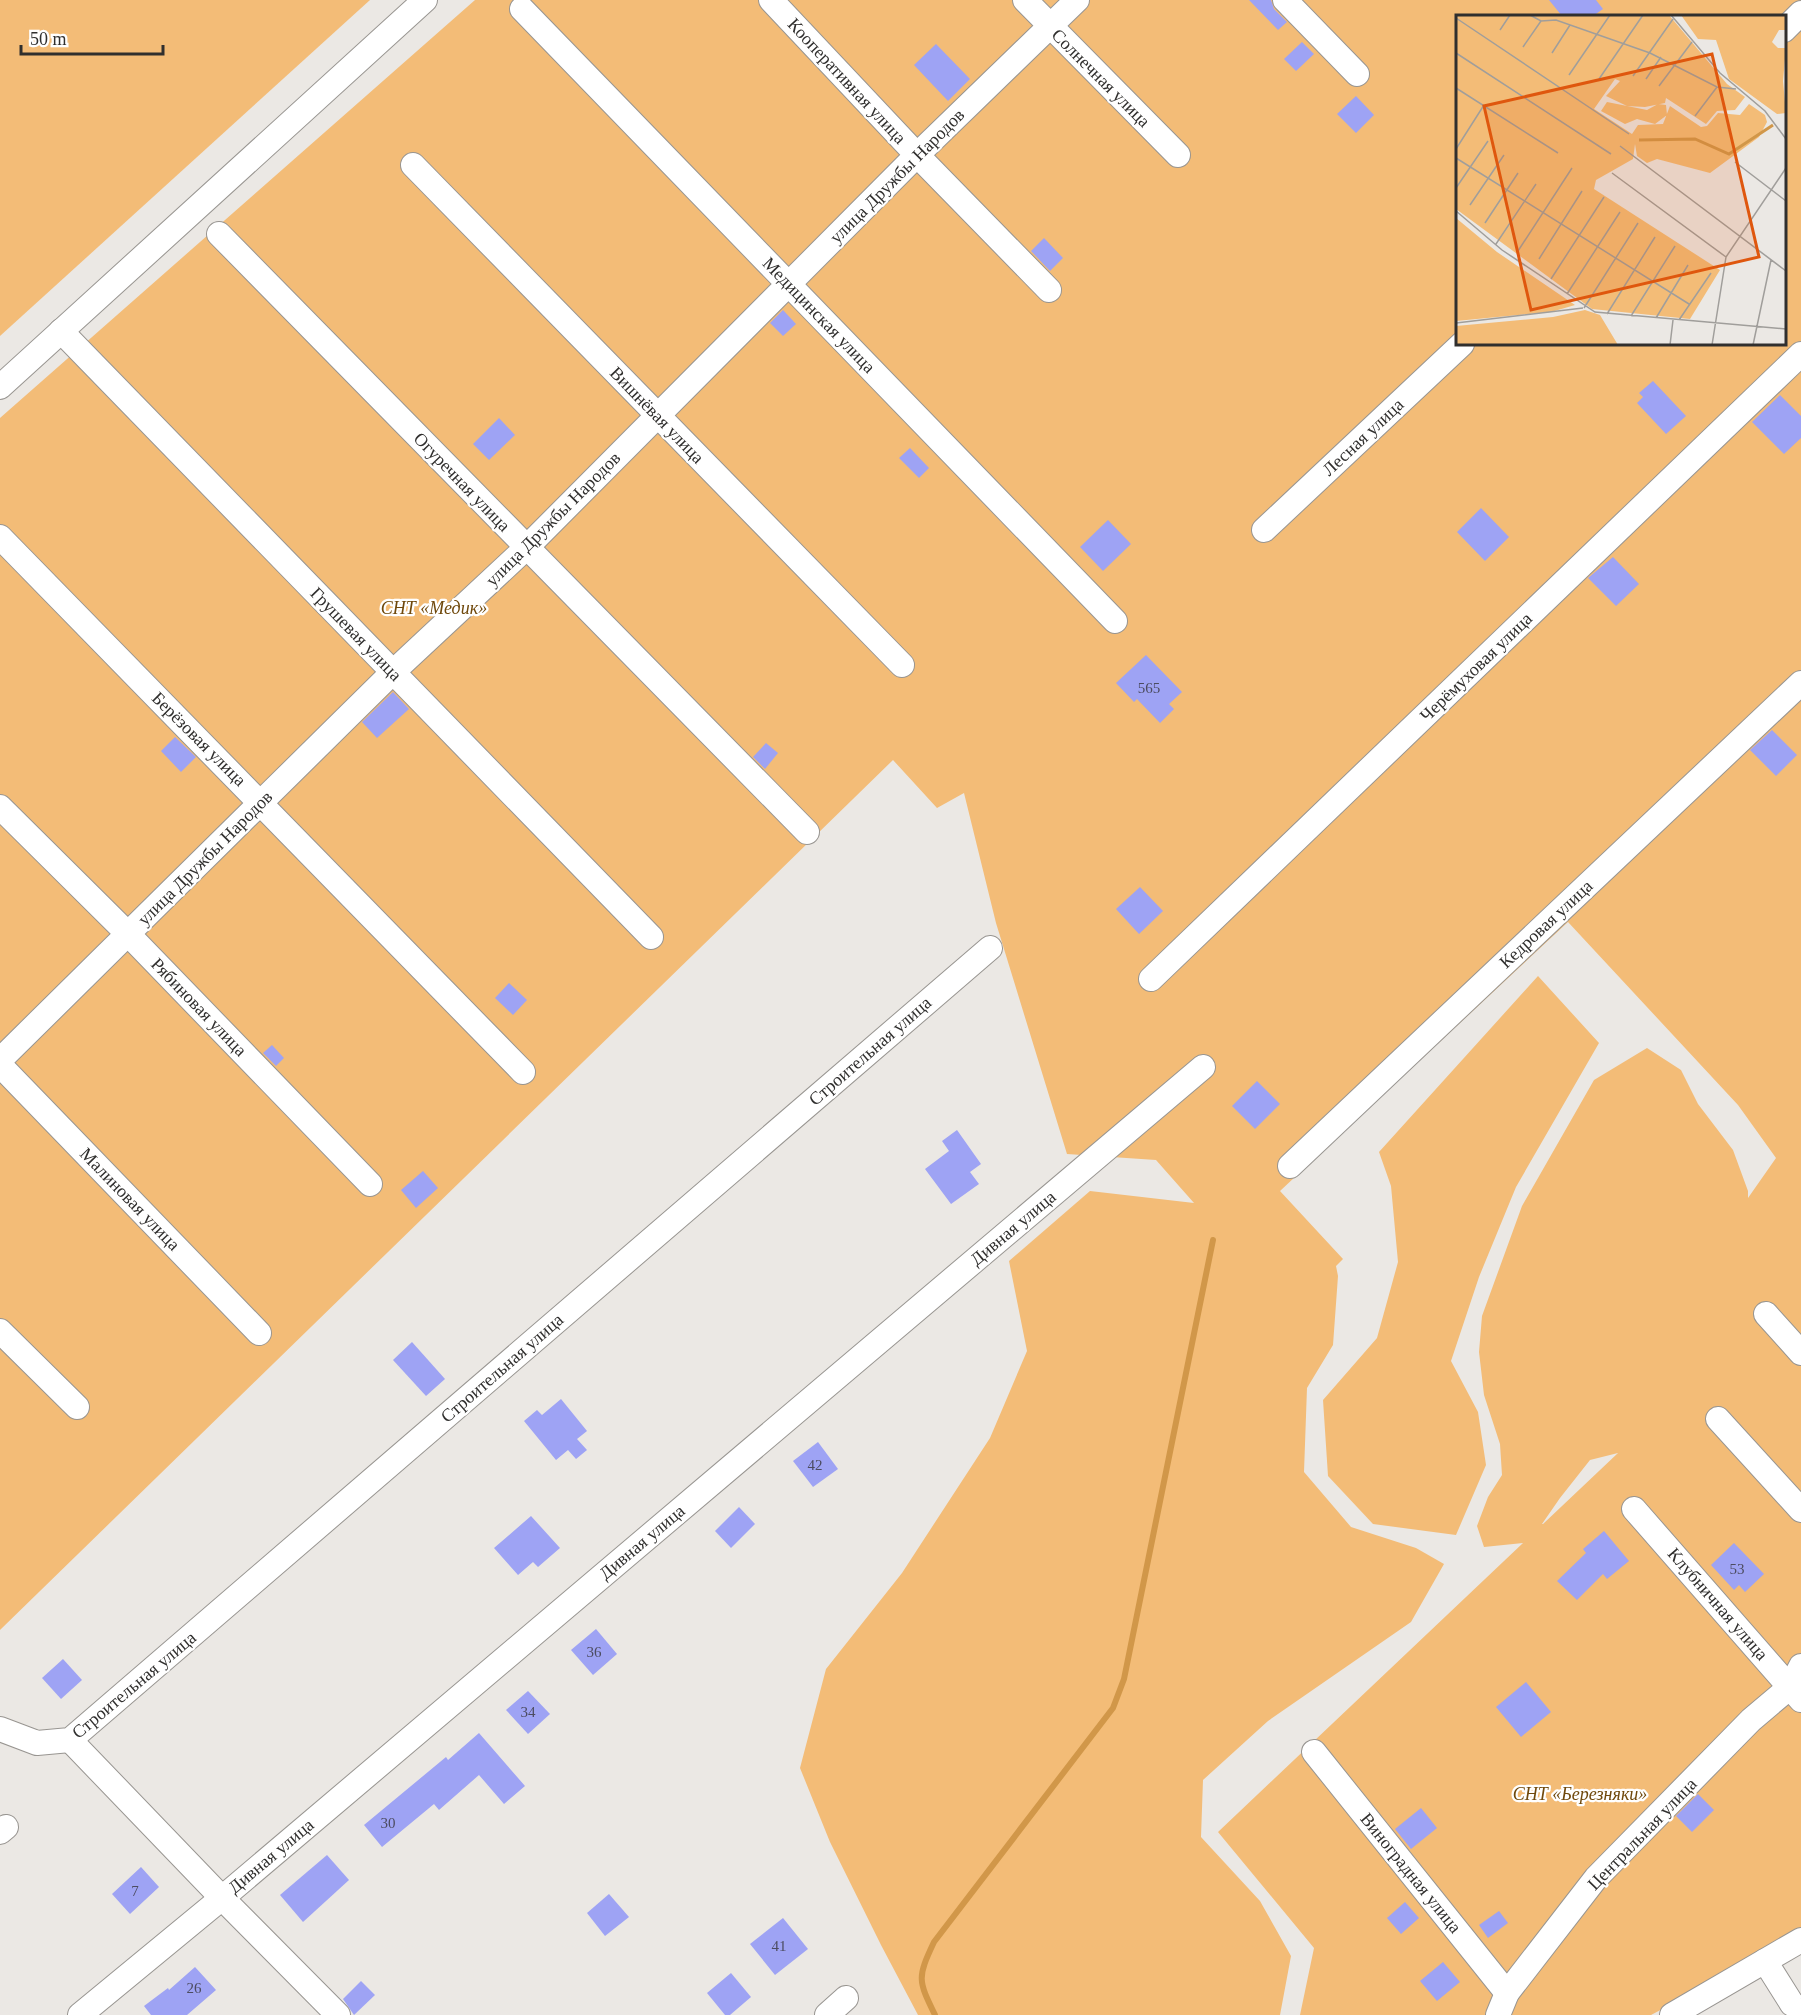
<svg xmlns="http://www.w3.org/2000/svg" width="1801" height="2015" font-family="'Times New Roman',serif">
<rect width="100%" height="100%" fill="#ebe8e4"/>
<g fill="#f3bc77" fill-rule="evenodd">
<polygon points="0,0 370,0 0,336"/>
<path d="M475,0H1801V1936L1651,2015H1300L1314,1948L1218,1832L1523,1543L1484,1547L1477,1526L1488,1497L1502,1475L1500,1444L1484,1395L1479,1352L1482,1316L1522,1206L1594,1080L1647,1048L1681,1070L1698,1104L1733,1150L1748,1191V1198L1776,1158L1738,1105L1568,922L1280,1191L1343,1259L1336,1266L1338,1276L1333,1345L1307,1388L1304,1472L1351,1527L1416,1548L1444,1564L1411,1622L1268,1721L1203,1780L1201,1837L1260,1901L1291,1956L1280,2015H918L881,1945L830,1842L800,1768L826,1669L902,1573L990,1438L1027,1351L1009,1261L1090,1191L1194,1203L1156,1160L1067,1154L996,923L964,793L937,808L893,760L0,1630V418ZM1458,16H1784V344H1458ZM1618,1453L1543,1524H1542L1560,1498L1590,1460Z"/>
<polygon points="1538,976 1599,1043 1516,1187 1479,1277 1451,1361 1478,1412 1486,1465 1456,1535 1373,1524 1328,1476 1323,1400 1377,1338 1398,1262 1391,1186 1379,1152"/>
</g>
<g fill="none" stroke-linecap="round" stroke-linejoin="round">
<path stroke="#d19749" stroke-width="6" d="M935,2015C918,1980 917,1978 934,1942L1113,1708L1124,1679L1213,1240"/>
</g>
<g fill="#9ea3f4">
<polygon points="1249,0 1271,0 1274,9 1287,22 1278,30"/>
<polygon points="1549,0 1596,0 1603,9 1593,16 1562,16"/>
<polygon points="1302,42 1314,54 1296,71 1284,59"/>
<polygon points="936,44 970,79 948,101 914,65"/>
<polygon points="1356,96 1374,115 1356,133 1337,114"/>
<polygon points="1044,238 1063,258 1050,271 1031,251"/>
<polygon points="783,310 796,324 783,336 770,323"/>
<polygon points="1653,381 1686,416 1666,434 1637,403 1643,397 1639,393"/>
<polygon points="1780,395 1801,416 1801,438 1784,454 1752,422"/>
<polygon points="499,418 515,435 489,460 473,444"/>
<polygon points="910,448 929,468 919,478 899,458"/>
<polygon points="1481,508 1509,537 1485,561 1457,532"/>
<polygon points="1108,520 1131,544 1103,571 1080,547"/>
<polygon points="1613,557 1639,584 1616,606 1588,578"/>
<polygon points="1146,655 1182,692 1169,704 1174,709 1160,723 1137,699 1134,702 1116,683"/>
<polygon points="393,692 409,709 377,738 362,722"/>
<polygon points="1772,730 1797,755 1776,776 1750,750"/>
<polygon points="175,737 196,757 181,772 161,751"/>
<polygon points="766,743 778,753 765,769 753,757"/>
<polygon points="1140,887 1163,911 1139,934 1116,909"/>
<polygon points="509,983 527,1000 513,1015 495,998"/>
<polygon points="272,1045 284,1058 276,1066 263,1053"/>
<polygon points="1257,1081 1280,1104 1255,1129 1232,1106"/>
<polygon points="957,1130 981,1164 970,1172 979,1184 951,1204 925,1169 949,1151 942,1141"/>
<polygon points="423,1171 438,1188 416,1208 401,1190"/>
<polygon points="412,1342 445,1379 426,1396 393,1360"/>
<polygon points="561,1399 587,1431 577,1439 587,1450 576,1459 568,1450 556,1460 524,1421 537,1410 542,1415"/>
<polygon points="818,1442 838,1469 813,1487 793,1461"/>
<polygon points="739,1507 755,1524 731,1548 715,1531"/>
<polygon points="531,1516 560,1548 538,1567 533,1562 518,1575 494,1548"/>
<polygon points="1604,1531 1629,1561 1607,1579 1603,1574 1577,1600 1557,1581 1586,1553 1583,1549"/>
<polygon points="1734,1543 1764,1574 1745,1592 1739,1585 1734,1590 1711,1565"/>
<polygon points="596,1629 617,1654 593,1675 571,1650"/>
<polygon points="63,1659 82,1680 61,1699 42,1678"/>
<polygon points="1526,1682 1551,1712 1521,1737 1496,1707"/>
<polygon points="528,1691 550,1714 528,1734 506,1710"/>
<polygon points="479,1733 525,1786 504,1804 479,1775 439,1810 434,1804 382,1847 364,1825 446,1757 448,1760"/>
<polygon points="1698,1794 1714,1810 1692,1832 1676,1816"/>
<polygon points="1421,1808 1437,1828 1411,1849 1395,1829"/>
<polygon points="327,1855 349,1880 303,1922 280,1895"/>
<polygon points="141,1867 159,1887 130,1914 112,1894"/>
<polygon points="609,1894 629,1917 605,1936 587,1913"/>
<polygon points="1405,1902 1419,1918 1401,1934 1387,1918"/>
<polygon points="1499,1911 1508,1923 1488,1938 1479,1925"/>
<polygon points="783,1918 808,1949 775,1975 750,1944"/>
<polygon points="1443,1962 1460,1982 1437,2001 1420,1981"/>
<polygon points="195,1967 216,1990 187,2015 151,2015 144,2006 168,1988 169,1990"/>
<polygon points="731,1973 751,1997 730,2015 725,2015 707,1993"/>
<polygon points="361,1981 375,1995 354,2015 343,1999"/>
</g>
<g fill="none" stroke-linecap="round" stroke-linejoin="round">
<defs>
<g id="minor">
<polyline points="771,0 917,155 1049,290"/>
<polyline points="1025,0 1178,155"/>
<polyline points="1285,0 1357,74"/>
<polyline points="522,9 1115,621"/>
<polyline points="1784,30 1801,13"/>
<polyline points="413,165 902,665"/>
<polyline points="219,234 807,832"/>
<polyline points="61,331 651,937"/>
<polyline points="0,387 425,0"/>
<polyline points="1264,530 1462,344"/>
<polyline points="0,537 523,1072"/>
<polyline points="0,807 128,934 370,1184"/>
<polyline points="1151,979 1801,354"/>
<polyline points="0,1060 393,672 526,548 917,155 1077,0"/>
<polyline points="0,1065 259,1333"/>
<polyline points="1290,1166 1801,683"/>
<polyline points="1766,1314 1801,1353"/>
<polyline points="0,1331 77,1407"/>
<polyline points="1718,1419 1801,1510"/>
<polyline points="1634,1509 1801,1700"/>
<polyline points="0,1729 37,1743 70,1740 990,948"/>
<polyline points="70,1740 222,1898 338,2015"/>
<polyline points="1314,1752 1507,1993"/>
<polyline points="0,1832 6,1827"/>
<polyline points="1765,1961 1792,2004 1801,2009"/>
<polyline points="80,2015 222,1898 1203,1067"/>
<polyline points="827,2015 846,1998"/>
<polyline points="1498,2015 1507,1993 1596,1878 1751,1720 1790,1687 1801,1666"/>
<polyline points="1672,2015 1801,1940"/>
</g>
</defs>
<use href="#minor" stroke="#989591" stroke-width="26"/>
<use href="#minor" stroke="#fff" stroke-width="24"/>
</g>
<g text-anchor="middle" stroke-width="4.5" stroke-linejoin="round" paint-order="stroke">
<g font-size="15" fill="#4c4c60">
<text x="1149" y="693">565</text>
<text x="815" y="1470">42</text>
<text x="1737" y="1574">53</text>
<text x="594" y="1657">36</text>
<text x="528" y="1717">34</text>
<text x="388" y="1828">30</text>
<text x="135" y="1896">7</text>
<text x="779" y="1951">41</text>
<text x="194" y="1993">26</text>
</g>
<g font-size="18" fill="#302f2e" stroke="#fff">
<text transform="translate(1101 78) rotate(45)" y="6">Солнечная улица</text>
<text transform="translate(847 81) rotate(47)" y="6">Кооперативная улица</text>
<text transform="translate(897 176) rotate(-45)" y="6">улица Дружбы Народов</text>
<text transform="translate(819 315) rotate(46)" y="6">Медицинская улица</text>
<text transform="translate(657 415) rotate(46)" y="6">Вишнёвая улица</text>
<text transform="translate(1363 437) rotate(-43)" y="6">Лесная улица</text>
<text transform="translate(462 482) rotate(46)" y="6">Огуречная улица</text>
<text transform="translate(553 519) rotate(-45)" y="6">улица Дружбы Народов</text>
<text transform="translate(356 634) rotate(46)" y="6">Грушевая улица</text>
<text transform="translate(1476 667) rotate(-44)" y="6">Черёмуховая улица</text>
<text transform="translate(199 739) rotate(45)" y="6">Берёзовая улица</text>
<text transform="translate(205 858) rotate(-45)" y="6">улица Дружбы Народов</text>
<text transform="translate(1546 924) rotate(-43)" y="6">Кедровая улица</text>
<text transform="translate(199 1007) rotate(46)" y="6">Рябиновая улица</text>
<text transform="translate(870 1051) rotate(-41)" y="6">Строительная улица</text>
<text transform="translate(130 1199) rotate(46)" y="6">Малиновая улица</text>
<text transform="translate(1013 1228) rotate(-40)" y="6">Дивная улица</text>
<text transform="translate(502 1368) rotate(-41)" y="6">Строительная улица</text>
<text transform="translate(642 1542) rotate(-40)" y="6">Дивная улица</text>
<text transform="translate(1718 1604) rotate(49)" y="6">Клубничная улица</text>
<text transform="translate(134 1685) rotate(-40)" y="6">Строительная улица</text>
<text transform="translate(1642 1834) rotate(-46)" y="6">Центральная улица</text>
<text transform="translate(271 1856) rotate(-40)" y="6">Дивная улица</text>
<text transform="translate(1411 1873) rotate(51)" y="6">Виноградная улица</text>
</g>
<g font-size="18" font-style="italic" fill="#70490c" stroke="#fff">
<text x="434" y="614">СНТ «Медик»</text>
<text x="1580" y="1800">СНТ «Березняки»</text>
</g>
</g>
<g transform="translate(1456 15)">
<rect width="330" height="330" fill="#ebe8e4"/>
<path d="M0,0H213L271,69L289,82L279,95L261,96L250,109L210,83L209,88L189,92L171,91L150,81L164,66L159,64L138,94L176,119L182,110L207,109L214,91L245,112L251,111L262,98L284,100L293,89L309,100L311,107L303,122L254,158L201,144L191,148L181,141L179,129L177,144L140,165L138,174L264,255L234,304L136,294L0,194ZM225,0H330V15H323L316,27L322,33H330L327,66L330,98L321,99L273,64L260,25L242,24ZM151,87L191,95L202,89L210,90L211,100L199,109L181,104L169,109L145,96ZM0,203L41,237L119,290L95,297L0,306ZM129,295L144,300L162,330H0V311L97,302Z" fill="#f3bc77"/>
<path fill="none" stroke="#d19749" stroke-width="3" d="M183,125L239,124L273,139L317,110"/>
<path fill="none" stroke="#a09e9b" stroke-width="1.5" d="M74,0L85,6L100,5L194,38L261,72L280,74M215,0L264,58L309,96L330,124M0,3L173,119M44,15L54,0M67,32L85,6M0,38L155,139M96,38L114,10M113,60L154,0M177,61L217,4M143,64L187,0M190,64L205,42M203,71L236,27M0,73L102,138M239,101L261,72M164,131L330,256M0,134L28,90M0,143L233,289M279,147L330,186M156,158L270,242M0,173L32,126M14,190L48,140M0,196L46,235L139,297L330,314M29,208L62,158M40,229L80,169M62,236L116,153M270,242L330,153M83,244L126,176M95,264L148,182M111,279L164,197M128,293L182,208M151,299L199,222M175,301L219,231M200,303L232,250M223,305L255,258M0,308L127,293M214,330L217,305M256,330L270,242M297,330L315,245"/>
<path fill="#df570e" fill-opacity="0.15" stroke="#df570e" stroke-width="3" d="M256,39L303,242L75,295L28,91Z"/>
<rect width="330" height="330" fill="none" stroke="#302f2e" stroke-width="3"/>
</g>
<path d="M21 45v9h142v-9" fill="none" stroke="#302f2e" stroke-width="3"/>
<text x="30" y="45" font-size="18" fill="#302f2e" stroke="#ffffff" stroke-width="4.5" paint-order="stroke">50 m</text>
</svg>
